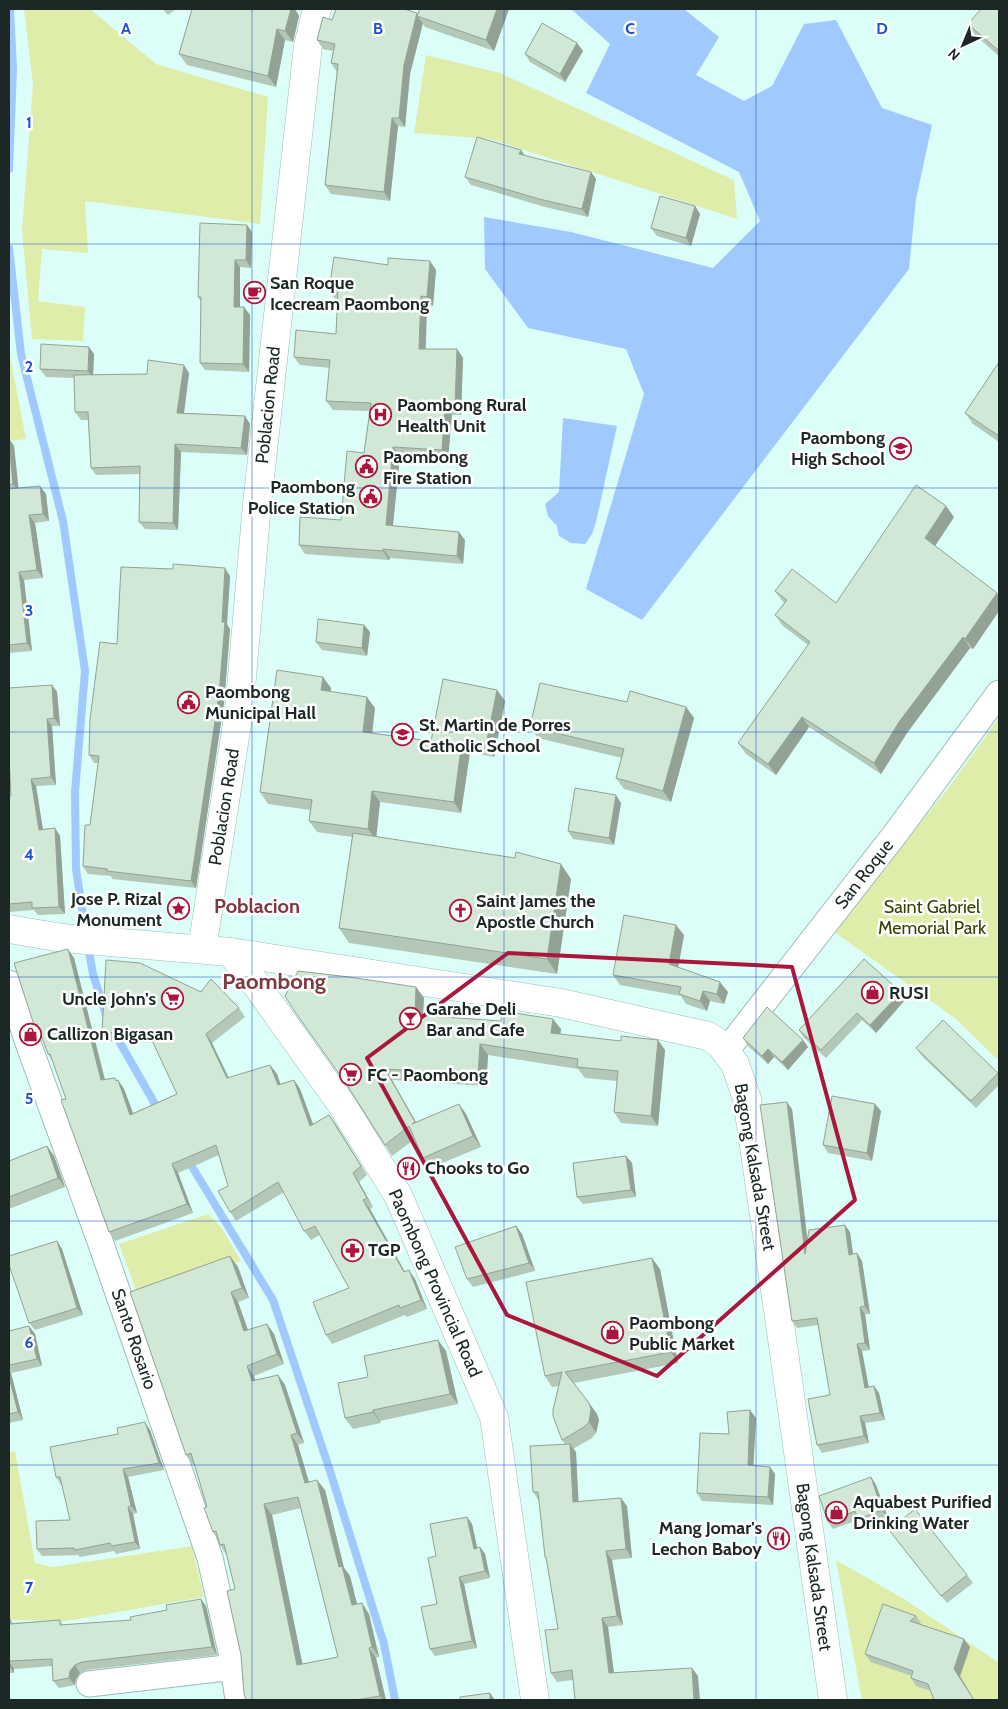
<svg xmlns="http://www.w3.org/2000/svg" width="1008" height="1709" font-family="Cabin,sans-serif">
<rect width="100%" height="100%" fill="#dbfef9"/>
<g fill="#dfedaa">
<polygon points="24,9 90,9 156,64 268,97 260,224 85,201 88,253 42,249 38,301 85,307 83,341 32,339 22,230 33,84"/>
<polygon points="426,55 500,73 734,180 737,219 490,139 414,133"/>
<polygon points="9,351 26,439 9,441"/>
<polygon points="999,718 999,1061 956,1019 833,931 947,790"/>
<polygon points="208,1214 221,1227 241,1261 138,1296 119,1244"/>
<polygon points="15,1451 35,1563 53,1567 192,1546 204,1597 66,1621 9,1620 9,1452"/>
<polygon points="836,1560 904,1599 999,1663 999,1700 862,1700"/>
</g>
<g fill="#a0c9fd">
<polygon points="571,9 684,9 719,37 696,75 744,101 772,86 804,24 836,20 882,108 932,125 916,199 909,269 642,620 586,589 644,394 626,349 528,328 485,269 484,217 571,232 713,268 760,221 739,172 586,93 610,44"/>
<polygon points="563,418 617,426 596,522 592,534 585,544 571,543 559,536 557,526 548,516 545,504 559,492"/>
</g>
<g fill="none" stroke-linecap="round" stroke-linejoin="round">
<g stroke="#a0c9fd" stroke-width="8">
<polyline points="9,169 13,69 10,9"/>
<polyline points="9,248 21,354 63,521 85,671 75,792 76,869 86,935"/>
<polyline points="88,946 93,974 106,1015"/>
<polyline points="115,1034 159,1111"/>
<polyline points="188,1160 273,1300 330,1471 384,1644 395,1700"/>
</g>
<defs>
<g id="street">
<polyline points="9,983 28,1043 101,1244 210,1558 231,1652 238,1700"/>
<polyline points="726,1051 896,833 999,693"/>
<polyline points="89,1684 234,1667"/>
</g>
<g id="secondary">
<polyline points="9,929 62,938 230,952 561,1003 708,1036 720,1044 735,1064 747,1099 779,1317 833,1700"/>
<polyline points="202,949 239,711 257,504 308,46 317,9"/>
<polyline points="230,952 250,976 342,1105 398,1195 494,1417 535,1700"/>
</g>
</defs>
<use href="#street" stroke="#9bbcb7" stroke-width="27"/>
<use href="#secondary" stroke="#9bbcb7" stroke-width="29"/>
<use href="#street" stroke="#fff" stroke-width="25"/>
<use href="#secondary" stroke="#fff" stroke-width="28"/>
</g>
<g fill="#b3c8b7" fill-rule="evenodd">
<polygon points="163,9 176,9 168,15"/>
<polygon points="192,9 295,9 299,16 293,42 285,40 276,87 187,65 179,54"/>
<polygon points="509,9 494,51 425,27 423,23 410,74 405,127 398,126 390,201 331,194 325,185 337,72 331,63 333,51 323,49 317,40 332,20"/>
<polygon points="999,9 999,56 976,36 968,24"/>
<polygon points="577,43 583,51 565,82 530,62 525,54"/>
<polygon points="591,172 596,179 588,217 545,207 471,185 465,177"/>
<polygon points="695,206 700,214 691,246 657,236 651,228"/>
<polygon points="247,225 252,232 251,268 240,267 240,307 250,315 249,372 205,370 200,363 201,302 198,297"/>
<polygon points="388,265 436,270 433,306 427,305 426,349 457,349 463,358 461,415 452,415 448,459 400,456 393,525 465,540 463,564 390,558 389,560 305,554 299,545 341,520 364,453 370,411 333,410 326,401 330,368 300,365 294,357 336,334 338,299 335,299 329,290"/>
<polygon points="94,354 93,375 189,373 184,413 245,416 250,424 247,455 181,452 178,530 145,529 139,522 140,474 96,475 91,468 88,420 81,420 75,412 74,378 46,377 40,369"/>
<polygon points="999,362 999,442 973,424 965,413"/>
<polygon points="9,439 14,446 18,488 46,494 49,521 35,523 43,578 24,580 32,651 9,653"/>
<polygon points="954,517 935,546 999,596 999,611 973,649 970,648 907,733 881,774 809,727 776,775 746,754 738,743 808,645 783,626 775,615 784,603 775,591 836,603"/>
<polygon points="230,576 227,624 230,629 224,703 196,888 112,879 111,876 88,874 83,866 90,825 98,763 94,763 89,755 117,644"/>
<polygon points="364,625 370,632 367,656 322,650 316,642"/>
<polygon points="52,685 57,692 60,726 52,726 56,785 36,786 43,829 55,828 60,836 65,914 38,915 34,910 9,912 9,796 11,796"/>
<polygon points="331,688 330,691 375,708 372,733 431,741 497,690 505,701 494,757 470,752 461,813 380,802 376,837 571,879 557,974 349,943 339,928 352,837 317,832 309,821 310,810 268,804 260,792"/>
<polygon points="686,707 694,718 671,802 624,789 616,778 622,758 538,738 530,727"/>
<polygon points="621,803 614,845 573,839 568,831"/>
<polygon points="684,935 678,967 728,992 724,1004 710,1001 707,1011 686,1004 681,996 620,985 613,975"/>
<polygon points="74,958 105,1079 118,1080 124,1089 133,1113 177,1094 153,1043 108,1041 102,1032 201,992 239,1008 245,1017 212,1043 229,1078 270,1065 277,1074 280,1084 294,1080 300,1089 313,1124 329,1115 367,1175 359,1182 373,1207 370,1209 405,1272 415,1279 427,1309 407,1317 405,1315 332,1344 326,1335 349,1288 320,1235 311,1240 304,1231 284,1192 236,1221 230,1212 228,1186 219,1155 178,1173 193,1213 115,1241 109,1232 66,1099 52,1060 48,1054 41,1034 34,1025"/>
<polygon points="416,987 424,998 423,1016 561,1029 560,1034 665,1050 658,1126 621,1123 614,1112 617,1081 585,1078 578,1069 488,1055 486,1086 392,1080 416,1122 459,1104 466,1114 481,1147 430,1168 423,1158 415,1139 392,1156 348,1087"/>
<polygon points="901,992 906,999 876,1033 862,1020 826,1058 804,1038 799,1030"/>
<polygon points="743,1038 803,1040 808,1047 788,1070 774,1057 768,1064 748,1046"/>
<polygon points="916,1048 998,1073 999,1075 999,1085 976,1108 922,1056"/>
<polygon points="875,1104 881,1111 872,1161 828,1153 823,1145"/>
<polygon points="792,1109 807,1239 850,1232 853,1254 862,1261 870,1314 865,1314 870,1350 862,1351 869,1387 874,1386 879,1393 885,1420 865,1423 869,1443 822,1453 817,1445 830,1395 818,1325 797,1328 792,1321"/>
<polygon points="47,1146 54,1156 65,1187 9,1209 9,1161"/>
<polygon points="626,1156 632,1163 636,1197 583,1204 577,1197"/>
<polygon points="516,1226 522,1234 535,1271 473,1287 467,1279"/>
<polygon points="57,1241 62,1249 83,1315 35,1330 29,1323"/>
<path d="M238,1267L249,1298L238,1302L248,1330L274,1334L284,1364L254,1376L255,1380L278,1375L285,1385L304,1443L298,1445L309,1482L325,1490L344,1568L350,1576L357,1604L369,1614L379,1657L376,1658L386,1700H246L235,1589L227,1556L220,1545L218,1540L213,1532L207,1507L194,1465H193L186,1455ZM301,1508L338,1657L302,1664L272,1515Z"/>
<polygon points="660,1269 678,1363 574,1383 597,1414 599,1420 596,1433 592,1438 573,1449 576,1452 578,1502 627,1506 632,1558 612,1560 623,1625 608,1627 614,1673 698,1676 573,1680 557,1682 551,1673 558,1629 546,1559 545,1557 539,1501 533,1492 565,1444 562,1440 559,1386 552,1387 545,1376"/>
<polygon points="29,1326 35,1334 42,1366 11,1373 23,1420 9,1423 9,1331"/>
<polygon points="446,1351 458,1404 380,1421 381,1423 353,1429 345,1418 368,1377"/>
<polygon points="756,1418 753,1466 770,1467 775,1474 773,1505 702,1501 697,1493 729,1434"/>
<polygon points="150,1430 164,1470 128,1477 137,1513 133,1514 140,1549 116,1554 114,1551 80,1557 78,1555 42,1556 37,1549 70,1520 62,1485 61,1485 56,1477"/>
<polygon points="871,1477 876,1485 888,1518 863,1527 858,1520 833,1529 828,1522"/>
<polygon points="467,1517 472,1524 477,1548 480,1547 485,1554 490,1578 464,1584 477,1648 435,1656 430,1649 437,1604 436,1556"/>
<polygon points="889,1530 967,1575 973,1583 947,1603"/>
<polygon points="206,1606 217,1655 87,1670 80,1673 76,1679 75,1685 59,1688 53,1681 52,1666 14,1669 14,1673 9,1673 9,1619 10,1619 13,1623 60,1620 63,1625 131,1620"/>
<polygon points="916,1616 921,1623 920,1624 970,1647 960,1676 974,1700 934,1700 931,1691 916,1686 911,1678 912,1676 871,1662 865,1654"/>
</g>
<g fill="#92a295">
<polygon points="291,9 295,9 299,16 293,42 285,31"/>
<polygon points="497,9 509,9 494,51 486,40"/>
<polygon points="417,13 419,16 417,16 423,23 410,74 405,127 399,118 404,65"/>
<polygon points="277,29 285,40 276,87 268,76"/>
<polygon points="577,43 583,51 565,82 560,74"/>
<polygon points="392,118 398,126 390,201 384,192"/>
<polygon points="521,150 526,157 519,154"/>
<polygon points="591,172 596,179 588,217 582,209"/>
<polygon points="695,206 700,214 691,246 686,238"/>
<polygon points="247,225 252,232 251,268 246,260"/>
<polygon points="235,260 240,267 240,315 234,307"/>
<polygon points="430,261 436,270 433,306 427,297"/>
<polygon points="421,296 427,305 425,357 419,349"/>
<polygon points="244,307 250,315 249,372 243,364"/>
<polygon points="89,347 94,354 93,378 88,371"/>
<polygon points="457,349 463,358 461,415 455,407"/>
<polygon points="184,365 189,373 183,420 177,413"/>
<polygon points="445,406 452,415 448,459 442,450"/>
<polygon points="245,416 250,424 247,455 241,448"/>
<polygon points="9,439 14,446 19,492 13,484"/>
<polygon points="175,444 181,452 178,530 173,523"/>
<polygon points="393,447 400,456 392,534 386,525"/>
<polygon points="40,486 46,494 49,521 43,514"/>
<polygon points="946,506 954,517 933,549 925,538"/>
<polygon points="29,515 35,523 43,578 37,570"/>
<polygon points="459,532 465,540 463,564 457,556"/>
<polygon points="383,549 390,558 389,560 383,551"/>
<polygon points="225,568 230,576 227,624 230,629 224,703 196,888 191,881 222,622"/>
<polygon points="19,572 24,580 32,651 27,643"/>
<polygon points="997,593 999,596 999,611 973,649 965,639"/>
<polygon points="364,625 370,632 367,656 362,648"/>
<polygon points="963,637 970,648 907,733 881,774 874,763 899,722"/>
<polygon points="323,677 331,688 329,701 321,690"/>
<polygon points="52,685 57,692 60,726 54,718"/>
<polygon points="497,690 505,701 494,757 486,745"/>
<polygon points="367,697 375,708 371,743 363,732"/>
<polygon points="686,707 694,718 671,802 663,791"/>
<polygon points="802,717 809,727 776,775 768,764"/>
<polygon points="47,719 52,726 56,785 51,777"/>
<polygon points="462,741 470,752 461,813 454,802"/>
<polygon points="31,779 36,786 44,837 39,830"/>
<polygon points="372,791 380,802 376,840 368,829"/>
<polygon points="616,795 621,803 614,845 609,838"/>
<polygon points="55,828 60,836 65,914 59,907"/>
<polygon points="561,864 571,879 557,974 547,959"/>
<polygon points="676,925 684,935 677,974 669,964"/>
<polygon points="68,949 74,958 107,1089 101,1080"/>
<polygon points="720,982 728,992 724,1004 717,994"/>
<polygon points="416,987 424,998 422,1026 415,1015"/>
<polygon points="703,991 710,1001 707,1011 700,1001"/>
<polygon points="901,992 906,999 876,1033 870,1025"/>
<polygon points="553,1019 561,1029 559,1044 551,1033"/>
<polygon points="206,1034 212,1043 233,1087 227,1078"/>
<polygon points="658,1040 665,1050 658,1126 651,1116"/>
<polygon points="803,1040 808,1047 788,1070 782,1062"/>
<polygon points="480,1044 488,1055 486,1086 478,1075"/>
<polygon points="768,1049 774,1057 768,1064 762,1056"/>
<polygon points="270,1065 277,1074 284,1094 278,1085"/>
<polygon points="385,1069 392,1080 422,1133 415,1122"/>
<polygon points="115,1078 119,1084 118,1080 124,1089 137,1124 130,1115"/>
<polygon points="294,1080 300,1089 317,1135 310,1126"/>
<polygon points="787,1102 792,1109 810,1261 805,1254"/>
<polygon points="459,1104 466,1114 481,1147 473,1136"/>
<polygon points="875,1104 881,1111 872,1161 867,1153"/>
<polygon points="329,1115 335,1123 367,1175 361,1166"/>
<polygon points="47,1146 54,1156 65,1187 58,1178"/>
<polygon points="626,1156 632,1163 636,1197 631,1190"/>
<polygon points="172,1164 178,1173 193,1213 187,1204"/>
<polygon points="353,1173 359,1182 373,1207 367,1198"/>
<polygon points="363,1200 370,1209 410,1281 404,1272"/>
<polygon points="845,1225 850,1232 854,1262 849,1255"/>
<polygon points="516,1226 522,1234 535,1271 529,1263"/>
<polygon points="57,1241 62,1249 83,1315 77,1308"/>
<polygon points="857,1253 862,1261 870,1314 865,1306"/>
<polygon points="230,1256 238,1267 249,1298 242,1288"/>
<polygon points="652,1258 660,1269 678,1363 671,1352"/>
<polygon points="409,1270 415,1279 427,1309 421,1300"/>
<polygon points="231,1292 238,1302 252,1342 244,1331"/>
<polygon points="860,1307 865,1314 870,1350 865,1343"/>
<polygon points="267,1324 274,1334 284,1364 277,1354"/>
<polygon points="29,1326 35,1334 42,1366 37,1359"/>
<polygon points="438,1340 446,1351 458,1404 450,1394"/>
<polygon points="857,1344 862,1351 870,1395 865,1388"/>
<polygon points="247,1366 254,1376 259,1391 252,1381"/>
<polygon points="9,1370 11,1373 23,1420 18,1412 9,1377"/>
<polygon points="278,1375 285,1385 304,1443 297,1433"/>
<polygon points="874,1386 879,1393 885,1420 880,1413"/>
<polygon points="589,1403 597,1414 599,1420 596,1433 589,1422"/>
<polygon points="373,1410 380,1421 381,1423 373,1412"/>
<polygon points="750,1410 756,1418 753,1473 748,1465"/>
<polygon points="860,1416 865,1423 869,1443 864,1436"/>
<polygon points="145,1422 150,1430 164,1470 159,1463"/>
<polygon points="291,1435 298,1445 312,1493 305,1483"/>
<polygon points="570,1444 576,1452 579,1511 573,1502"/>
<polygon points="770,1467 775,1474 773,1505 768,1497"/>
<polygon points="123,1469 128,1477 137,1513 131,1506"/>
<polygon points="871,1477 876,1485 888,1518 882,1510"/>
<polygon points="317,1480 325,1490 344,1568 350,1576 360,1616 352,1605 339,1567"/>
<polygon points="621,1498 627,1506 632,1558 626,1549"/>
<polygon points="264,1504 272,1515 305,1676 297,1665"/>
<polygon points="128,1507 133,1514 140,1549 135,1542"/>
<polygon points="467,1517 472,1524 479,1556 474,1549"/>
<polygon points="480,1547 485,1554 490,1578 485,1571"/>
<polygon points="606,1551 612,1560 623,1625 617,1616"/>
<polygon points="459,1577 464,1584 477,1648 472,1641"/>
<polygon points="201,1599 206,1606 217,1655 212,1647"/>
<polygon points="362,1603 369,1614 379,1657 372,1647"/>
<polygon points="602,1618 608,1627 615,1682 609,1673"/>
<polygon points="964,1639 970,1647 960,1676 974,1700 954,1669"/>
<polygon points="369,1648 376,1658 386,1700 383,1700 380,1696"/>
<polygon points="9,1661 14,1669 14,1673 9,1666"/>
<polygon points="75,1665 80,1673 76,1679 75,1685 69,1678 70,1671"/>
<polygon points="692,1668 698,1676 700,1700 694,1700"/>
<polygon points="490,1693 495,1700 490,1700"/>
</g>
<g fill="#d0e8d5" stroke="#92a295" fill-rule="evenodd">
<polygon points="192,9 291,9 285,31 277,29 268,76 179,54"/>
<polygon points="336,9 404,9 417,13 404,65 399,118 392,118 384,192 325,185 338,64 331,63 335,44 317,40 323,17 332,20"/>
<polygon points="420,9 497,9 486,40 417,16"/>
<polygon points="981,9 999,9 999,51 968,24"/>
<polygon points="542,23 577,43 560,74 525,54"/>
<polygon points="477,137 521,150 519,154 591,172 582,209 539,199 465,177"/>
<polygon points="660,196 695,206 686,238 651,228"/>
<polygon points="200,223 247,225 246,260 235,260 234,307 244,307 243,364 200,363 201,297 198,297"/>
<polygon points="334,257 388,265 388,258 430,261 427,297 421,296 419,349 457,349 455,407 445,406 442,450 393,447 386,525 459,532 457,556 383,549 383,551 299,545 300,517 341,520 347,451 364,453 371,403 326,401 330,360 294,357 296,330 336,334 338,291 329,290"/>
<polygon points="41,344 89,347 88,371 40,369"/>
<polygon points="148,360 184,365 177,413 245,416 241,448 175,444 173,523 139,522 140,466 91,468 88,412 75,412 74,375 147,374"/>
<polygon points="999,362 999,436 965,413"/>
<polygon points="9,442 13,484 9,485"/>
<polygon points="916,485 946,506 925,538 997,593 965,639 963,637 899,722 874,763 802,717 768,764 738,743 810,642 775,615 787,600 775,591 792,569 836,603"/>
<polygon points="40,486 43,514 29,515 37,570 19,572 27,643 9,645 9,489"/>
<polygon points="173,564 225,568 222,622 225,622 219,695 191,881 107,871 107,869 83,866 85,825 90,825 99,756 89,755 90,719 100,642 117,644 121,567 173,569"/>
<polygon points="318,619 364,625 362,648 316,642"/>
<polygon points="277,670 323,677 321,690 367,697 363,732 431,741 443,679 497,690 486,745 462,741 454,802 372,791 368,829 309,821 312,800 260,792"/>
<polygon points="540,683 627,702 630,691 686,707 663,791 616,778 624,749 530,727"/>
<polygon points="52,685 54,718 47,719 51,777 31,779 39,830 55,828 59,907 32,908 32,902 9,904 9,796 11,796 9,758 9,688"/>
<polygon points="575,788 616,795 609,838 568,831"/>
<polygon points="353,833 515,858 516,852 561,864 547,959 339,928"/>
<polygon points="624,915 676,925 669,964 720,982 717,994 703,991 700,1001 679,994 681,987 613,975"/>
<polygon points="68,949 101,1080 115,1078 116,1081 118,1080 130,1115 177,1094 149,1034 102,1032 106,960 140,963 201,992 211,979 239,1008 206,1034 227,1078 270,1065 278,1085 294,1080 310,1126 329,1115 361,1166 353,1173 367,1198 363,1200 404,1272 409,1270 421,1300 400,1308 399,1305 326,1335 313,1302 349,1288 315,1226 304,1231 278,1182 230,1212 218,1191 228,1186 216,1145 172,1164 187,1204 109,1232 61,1100 66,1099 50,1054 48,1054 37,1024 34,1025 14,963"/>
<polygon points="864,959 901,992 870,1025 857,1013 821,1050 799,1030"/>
<polygon points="298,971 349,977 416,987 415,1015 501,1021 502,1011 553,1019 551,1033 621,1041 621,1036 658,1040 651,1116 614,1112 618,1071 577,1067 578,1059 480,1044 478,1075 385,1069 415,1122 412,1124 459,1104 473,1136 423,1158 409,1126 385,1145 347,1085 295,1012 285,996"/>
<polygon points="767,1007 803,1040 782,1062 768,1049 762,1056 743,1038"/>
<polygon points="943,1020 998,1073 971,1101 916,1048"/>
<polygon points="832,1096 875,1104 867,1153 823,1145"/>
<polygon points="787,1102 805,1254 809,1230 845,1225 849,1255 857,1253 865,1306 860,1307 865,1343 857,1344 865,1388 874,1386 880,1413 860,1416 864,1436 817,1445 808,1399 830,1395 817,1318 792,1321 760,1105"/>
<polygon points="47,1146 58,1178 9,1197 9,1161"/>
<polygon points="626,1156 631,1190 577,1197 573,1163"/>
<polygon points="516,1226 529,1263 467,1279 455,1247"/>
<polygon points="57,1241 77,1308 29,1323 9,1265 9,1256"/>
<path d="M230,1256L242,1288L231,1292L244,1331L267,1324L277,1354L247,1366L252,1381L278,1375L297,1433L291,1435L305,1483L317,1480L339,1567L342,1566L352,1605L362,1603L372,1647L369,1648L380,1696L356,1700H246L244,1694L241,1655L227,1591L235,1589L224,1544L220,1545L216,1531L213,1532L204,1508L207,1507L191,1453L186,1455L130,1292ZM298,1497L338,1657L297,1665L264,1504Z"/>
<polygon points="652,1258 671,1352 565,1372 589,1403 591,1409 589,1422 584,1427 562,1440 553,1416 553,1410 562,1372 545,1376 526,1282"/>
<polygon points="29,1326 37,1359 9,1365 9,1331"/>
<polygon points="438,1340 450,1394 373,1410 373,1412 345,1418 338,1383 368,1377 364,1356"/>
<polygon points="9,1377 18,1412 9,1414"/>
<polygon points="750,1410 748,1465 770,1467 768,1497 697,1493 700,1433 729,1434 727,1412"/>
<polygon points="145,1422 159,1463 123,1469 131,1506 128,1507 135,1542 111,1546 110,1543 75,1550 74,1548 37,1549 36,1521 70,1520 60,1477 56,1477 50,1447 118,1434 117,1428"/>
<polygon points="570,1444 573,1502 621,1498 626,1549 606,1551 617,1616 602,1618 609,1673 692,1668 694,1700 575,1700 572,1670 551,1673 545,1630 558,1629 546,1557 545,1557 538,1492 533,1492 530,1446"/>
<polygon points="871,1477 882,1510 858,1519 855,1511 828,1522 819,1496"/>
<polygon points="915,1509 967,1575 941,1596 889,1530"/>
<polygon points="467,1517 474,1549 480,1547 485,1571 459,1577 472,1641 430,1649 421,1607 437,1604 428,1558 436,1556 430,1524"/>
<polygon points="201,1599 212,1647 82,1662 75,1665 70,1671 69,1678 53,1681 52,1659 9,1661 9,1619 10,1619 10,1624 60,1620 60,1625 131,1620 130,1617 167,1610 166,1605"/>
<polygon points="883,1604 916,1616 910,1621 964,1639 954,1669 974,1700 934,1700 928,1684 911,1678 913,1671 865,1654"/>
<polygon points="490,1693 490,1700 460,1700 460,1697"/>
</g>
<path fill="none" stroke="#ab163c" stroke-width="4" stroke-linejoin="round" d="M508,953L792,967L855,1200L657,1376L507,1315L367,1058Z"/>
<path fill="none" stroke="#1d4ed8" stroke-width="1" stroke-opacity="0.55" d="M252,9V1700M504,9V1700M756,9V1700M9,244H999M9,488H999M9,732H999M9,977H999M9,1221H999M9,1465H999"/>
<defs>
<symbol id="cafe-ring" viewBox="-11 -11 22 22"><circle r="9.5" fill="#fff" stroke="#ab163c" stroke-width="1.5"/><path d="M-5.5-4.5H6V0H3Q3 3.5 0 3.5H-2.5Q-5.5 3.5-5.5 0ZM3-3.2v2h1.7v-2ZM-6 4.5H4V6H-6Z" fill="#ab163c"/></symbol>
<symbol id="hospital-ring" viewBox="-11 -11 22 22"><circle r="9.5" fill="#fff" stroke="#ab163c" stroke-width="1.5"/><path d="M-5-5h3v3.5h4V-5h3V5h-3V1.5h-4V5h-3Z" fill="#ab163c"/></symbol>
<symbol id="school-ring" viewBox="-11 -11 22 22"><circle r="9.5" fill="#fff" stroke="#ab163c" stroke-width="1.5"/><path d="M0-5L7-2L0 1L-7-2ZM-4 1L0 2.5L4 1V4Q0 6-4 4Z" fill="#ab163c"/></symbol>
<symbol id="civic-ring" viewBox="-11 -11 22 22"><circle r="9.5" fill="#fff" stroke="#ab163c" stroke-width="1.5"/><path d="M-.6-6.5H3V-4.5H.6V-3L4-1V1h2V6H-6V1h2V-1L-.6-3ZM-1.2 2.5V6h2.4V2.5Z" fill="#ab163c"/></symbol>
<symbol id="sight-ring" viewBox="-11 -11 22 22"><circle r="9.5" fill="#fff" stroke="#ab163c" stroke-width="1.5"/><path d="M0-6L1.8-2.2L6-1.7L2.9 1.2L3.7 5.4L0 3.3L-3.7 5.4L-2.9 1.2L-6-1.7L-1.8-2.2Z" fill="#ab163c"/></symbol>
<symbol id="church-ring" viewBox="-11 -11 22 22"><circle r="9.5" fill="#fff" stroke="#ab163c" stroke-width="1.5"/><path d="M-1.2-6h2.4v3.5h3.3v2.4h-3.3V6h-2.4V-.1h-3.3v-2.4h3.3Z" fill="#ab163c"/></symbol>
<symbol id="shop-ring" viewBox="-11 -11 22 22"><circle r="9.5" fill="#fff" stroke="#ab163c" stroke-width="1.5"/><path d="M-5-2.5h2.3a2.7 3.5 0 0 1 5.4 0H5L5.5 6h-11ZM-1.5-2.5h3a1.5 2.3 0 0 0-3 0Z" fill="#ab163c"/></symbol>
<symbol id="supermarket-ring" viewBox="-11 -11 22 22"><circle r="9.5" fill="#fff" stroke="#ab163c" stroke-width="1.5"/><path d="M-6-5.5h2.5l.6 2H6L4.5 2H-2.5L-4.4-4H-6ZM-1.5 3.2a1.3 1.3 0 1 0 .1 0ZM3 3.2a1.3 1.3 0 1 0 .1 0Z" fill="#ab163c"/></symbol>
<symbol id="bar-ring" viewBox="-11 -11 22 22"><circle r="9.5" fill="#fff" stroke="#ab163c" stroke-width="1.5"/><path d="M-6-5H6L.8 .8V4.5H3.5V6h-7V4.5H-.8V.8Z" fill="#ab163c"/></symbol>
<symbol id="restaurant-ring" viewBox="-11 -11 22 22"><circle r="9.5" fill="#fff" stroke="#ab163c" stroke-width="1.5"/><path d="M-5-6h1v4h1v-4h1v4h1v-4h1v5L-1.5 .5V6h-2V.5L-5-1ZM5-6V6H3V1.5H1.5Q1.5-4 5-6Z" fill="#ab163c"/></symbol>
<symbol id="pharmacy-ring" viewBox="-11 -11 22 22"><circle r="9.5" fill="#fff" stroke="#ab163c" stroke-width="1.5"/><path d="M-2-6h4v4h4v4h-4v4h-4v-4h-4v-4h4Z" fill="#ab163c"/></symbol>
</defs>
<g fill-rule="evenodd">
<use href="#cafe-ring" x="242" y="280" width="25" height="25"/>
<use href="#hospital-ring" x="368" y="402" width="25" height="25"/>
<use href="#school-ring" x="888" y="436" width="25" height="25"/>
<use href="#civic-ring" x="354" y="454" width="25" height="25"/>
<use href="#civic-ring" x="358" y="484" width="25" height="25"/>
<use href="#civic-ring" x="176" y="690" width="25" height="25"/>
<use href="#school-ring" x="390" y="722" width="25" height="25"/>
<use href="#sight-ring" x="166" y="896" width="25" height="25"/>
<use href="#church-ring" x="448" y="898" width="25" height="25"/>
<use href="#shop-ring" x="860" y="980" width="25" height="25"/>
<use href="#supermarket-ring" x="160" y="986" width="25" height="25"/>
<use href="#bar-ring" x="398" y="1006" width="25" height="25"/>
<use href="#shop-ring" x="18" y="1022" width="25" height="25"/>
<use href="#supermarket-ring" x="338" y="1062" width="25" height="25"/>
<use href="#restaurant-ring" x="396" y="1156" width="25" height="25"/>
<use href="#pharmacy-ring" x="340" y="1238" width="25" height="25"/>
<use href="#shop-ring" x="600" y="1320" width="25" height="25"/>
<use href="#shop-ring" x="824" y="1500" width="25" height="25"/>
<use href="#restaurant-ring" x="766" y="1526" width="25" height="25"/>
</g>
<g text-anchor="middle" stroke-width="5" stroke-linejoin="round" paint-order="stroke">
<g font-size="18" font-weight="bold" fill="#1b2826" stroke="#fff" text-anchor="start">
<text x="270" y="289">San Roque<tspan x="270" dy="21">Icecream Paombong</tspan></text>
<text x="397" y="411">Paombong Rural<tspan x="397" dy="21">Health Unit</tspan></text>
<text x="885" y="444" text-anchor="end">Paombong<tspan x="885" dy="21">High School</tspan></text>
<text x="383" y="463">Paombong<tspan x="383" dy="21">Fire Station</tspan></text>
<text x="355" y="493" text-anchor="end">Paombong<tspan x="355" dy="21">Police Station</tspan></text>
<text x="205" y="698">Paombong<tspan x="205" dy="21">Municipal Hall</tspan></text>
<text x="419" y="731">St. Martin de Porres<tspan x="419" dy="21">Catholic School</tspan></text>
<text x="162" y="905" text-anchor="end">Jose P. Rizal<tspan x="162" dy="21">Monument</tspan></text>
<text x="476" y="907">Saint James the<tspan x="476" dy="21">Apostle Church</tspan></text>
<text x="889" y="999">RUSI</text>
<text x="156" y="1005" text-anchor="end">Uncle John's</text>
<text x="426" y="1015">Garahe Deli<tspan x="426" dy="21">Bar and Cafe</tspan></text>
<text x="47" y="1040">Callizon Bigasan</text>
<text x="367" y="1081">FC - Paombong</text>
<text x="425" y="1174">Chooks to Go</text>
<text x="368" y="1256">TGP</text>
<text x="629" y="1329">Paombong<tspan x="629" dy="21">Public Market</tspan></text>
<text x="853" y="1508">Aquabest Purified<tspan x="853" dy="21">Drinking Water</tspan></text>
<text x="762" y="1534" text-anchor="end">Mang Jomar's<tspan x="762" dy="21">Lechon Baboy</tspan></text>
</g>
<g font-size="18" fill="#1b2826" stroke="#fff">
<text transform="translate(268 405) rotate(-84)" y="6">Poblacion Road</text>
<text transform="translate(224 807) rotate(-81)" y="6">Poblacion Road</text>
<text transform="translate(864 874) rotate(-52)" y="6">San Roque</text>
<text transform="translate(755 1167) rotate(80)" y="6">Bagong Kalsada Street</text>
<text transform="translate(435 1283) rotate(66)" y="6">Paombong Provincial Road</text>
<text transform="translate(134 1339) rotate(71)" y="6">Santo Rosario</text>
<text transform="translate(814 1567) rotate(82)" y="6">Bagong Kalsada Street</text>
</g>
<g font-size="18" fill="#394101" stroke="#fff">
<text x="932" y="913">Saint Gabriel<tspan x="932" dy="21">Memorial Park</tspan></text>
</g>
<g font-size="20" font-weight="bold" fill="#813941" stroke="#fff">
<text x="257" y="913">Poblacion</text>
</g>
<g font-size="22" font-weight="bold" fill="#813941" stroke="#fff">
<text x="274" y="989">Paombong</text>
</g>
</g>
<g font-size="16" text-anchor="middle" font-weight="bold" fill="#1d4ed8" stroke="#fff" stroke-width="5" stroke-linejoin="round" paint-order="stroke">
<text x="126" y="34">A</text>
<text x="378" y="34">B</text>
<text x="630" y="34">C</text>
<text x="882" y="34">D</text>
<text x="29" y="128">1</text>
<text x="29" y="372">2</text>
<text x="29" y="616">3</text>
<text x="29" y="860">4</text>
<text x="29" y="1104">5</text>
<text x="29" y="1348">6</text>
<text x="29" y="1593">7</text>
</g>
<rect width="1008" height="1709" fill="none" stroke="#1b2826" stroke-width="20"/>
<g transform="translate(963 45) rotate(224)" stroke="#ffffff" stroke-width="4" paint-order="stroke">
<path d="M0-4L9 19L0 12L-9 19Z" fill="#1b2826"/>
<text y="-8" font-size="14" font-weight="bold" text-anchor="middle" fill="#1b2826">N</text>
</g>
</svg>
